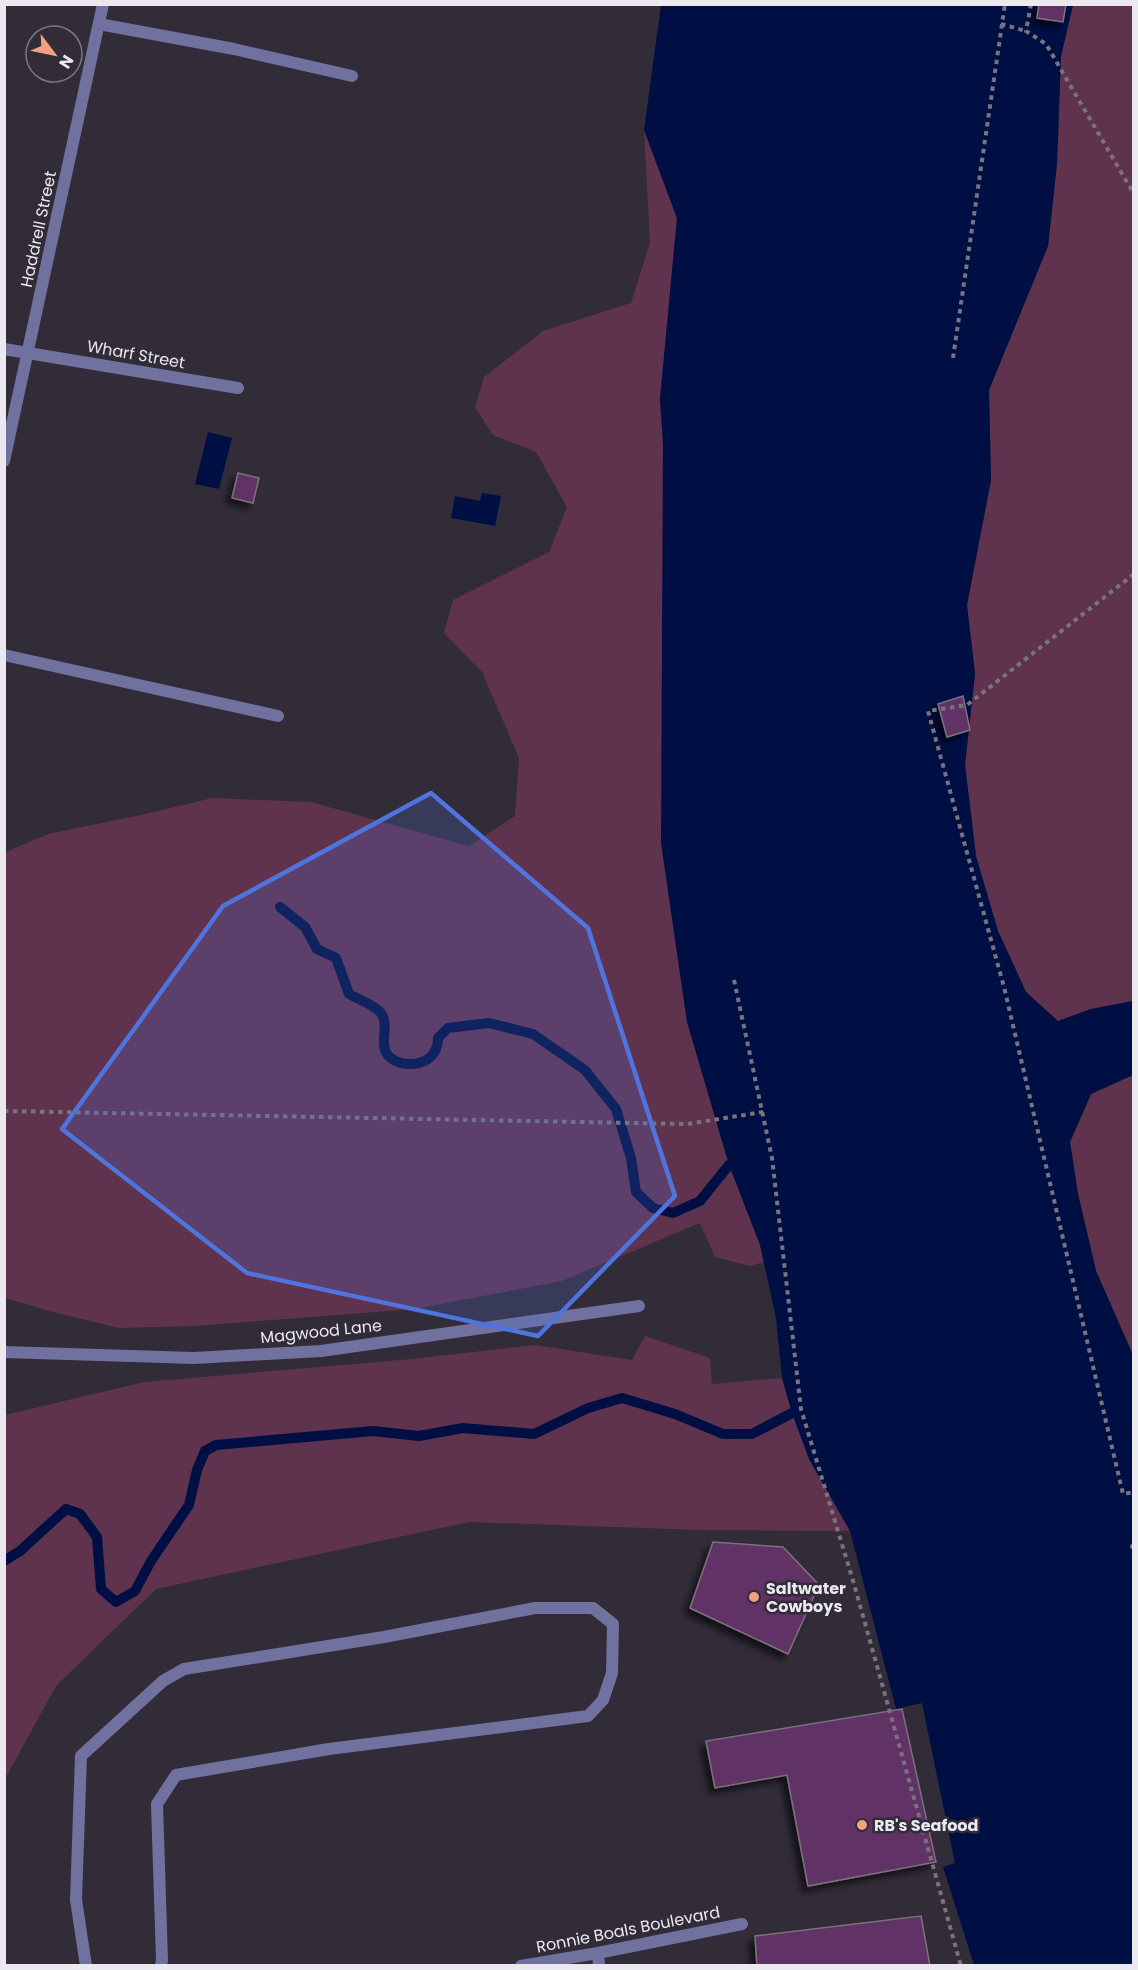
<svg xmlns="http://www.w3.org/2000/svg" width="1138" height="1970" font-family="Poppins,sans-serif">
<defs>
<filter id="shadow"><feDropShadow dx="-5.5" dy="5.5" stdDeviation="3" flood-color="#0009"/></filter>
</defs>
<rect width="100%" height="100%" fill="#312c38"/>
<g fill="#5f324e">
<polygon points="1073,5 1133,5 1133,1001 1091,1009 1058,1021 1026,992 998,931 976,856 965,765 975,674 967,605 991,480 989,390 1048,246 1057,164 1061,56"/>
<polygon points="644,130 677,218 660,399 663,444 760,1245 764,1262 750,1266 715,1257 700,1223 562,1281 415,1309 196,1326 119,1328 53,1312 5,1298 4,853 48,834 141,815 212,798 311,802 469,846 515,816 519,758 482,672 444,633 453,600 549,552 567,507 536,452 493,435 475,407 484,377 543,331 631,303 650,243"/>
<polygon points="1133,1075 1133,1355 1096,1271 1078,1194 1070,1142 1091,1094"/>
<polygon points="645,1336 710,1358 712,1384 782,1378 792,1413 809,1459 850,1531 700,1530 469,1522 156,1589 56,1686 5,1779 5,1415 144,1382 412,1359 535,1345 632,1360"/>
</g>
<g fill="#000f43">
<polygon points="661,5 1073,5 1061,56 1057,164 1048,246 989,390 991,480 967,605 975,674 965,765 976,856 998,931 1026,992 1058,1021 1091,1009 1133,1001 1133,1075 1091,1094 1070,1142 1078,1194 1096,1271 1133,1355 1133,1965 974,1965 943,1867 955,1863 922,1703 896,1709 850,1531 809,1459 792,1413 782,1378 776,1318 760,1245 729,1165 687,1022 661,843 663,444 660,399 677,218 644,130"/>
<polygon points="208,432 232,438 219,489 195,484"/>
<polygon points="482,493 501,496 495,526 451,518 455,496 480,501"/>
</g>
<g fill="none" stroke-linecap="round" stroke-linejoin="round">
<g stroke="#000f43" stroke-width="10">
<path d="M280,907L305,927L317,949L336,958L349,994C358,999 375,1005 381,1013C389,1025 381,1037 385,1050C391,1069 438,1072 438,1038L448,1028L489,1023L533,1034L585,1070L616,1109L631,1158L636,1192L653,1208L673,1213L700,1201L729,1165"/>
<polyline points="4,1561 20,1551 66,1509 80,1514 97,1537 101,1589 116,1602 135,1591 151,1561 189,1505 197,1470 205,1451 216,1445 373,1431 419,1436 463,1428 534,1434 588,1408 622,1398 675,1414 723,1434 752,1434 792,1413"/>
</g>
</g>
<g fill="#603265" stroke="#7b717c" stroke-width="1.5" filter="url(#shadow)">
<polygon points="1039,4 1066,4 1063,22 1037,18"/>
<polygon points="238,473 259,478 253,503 232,498"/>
<polygon points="963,696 970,730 947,737 938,704"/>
<polygon points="713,1542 783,1547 819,1585 788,1654 690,1608"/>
<polygon points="902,1709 936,1862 808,1886 787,1775 715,1788 706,1741"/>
<polygon points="921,1916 930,1966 757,1966 755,1936"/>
</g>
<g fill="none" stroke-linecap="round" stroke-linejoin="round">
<g stroke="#78737e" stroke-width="4" stroke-dasharray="4.5 4.5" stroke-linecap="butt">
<polyline points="1031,4 1026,31 1046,44 1134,194"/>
<polyline points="1001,24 1026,31"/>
<polyline points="953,358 1005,4"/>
<polyline points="1134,574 967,705 928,711 1004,987 1123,1494 1134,1492"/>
<polyline points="734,980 772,1158 801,1409 854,1584 961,1966"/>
<polyline points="4,1111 687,1124 763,1112"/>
<polyline points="1134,1546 1132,1546 1134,1554"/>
</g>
<g stroke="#70719f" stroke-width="12">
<polyline points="99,24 234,49 352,76"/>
<polyline points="4,655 278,716"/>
<polyline points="598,1953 599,1966"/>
<polyline points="86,1966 76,1900 81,1756 163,1681 184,1669 384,1637 535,1608 593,1608 613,1624 612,1673 603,1700 588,1716 329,1749 176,1775 157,1804 162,1960 161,1966"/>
</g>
<g stroke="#70719f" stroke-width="12">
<polyline points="4,349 238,388"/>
<polyline points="4,461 103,4"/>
<polyline points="4,1352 194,1358 321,1351 639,1306"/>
<polyline points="521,1966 598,1953 742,1924"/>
</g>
</g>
<path fill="#5074de" fill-opacity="0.2" stroke="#5074de" stroke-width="4.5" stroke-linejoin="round" d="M431,793L588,928L675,1196L538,1336L247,1273L62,1129L223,906Z"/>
<g fill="#f2a07f" stroke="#312c38" stroke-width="2">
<circle cx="754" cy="1597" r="6"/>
<circle cx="862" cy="1825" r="6"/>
</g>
<g text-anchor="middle" stroke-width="5" stroke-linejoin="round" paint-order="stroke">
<g font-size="16" fill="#ebe8ef" stroke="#312c38">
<text transform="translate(38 229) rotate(-78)" y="6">Haddrell Street</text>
<text transform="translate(136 354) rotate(10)" y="6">Wharf Street</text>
<text transform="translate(321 1331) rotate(-6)" y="6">Magwood Lane</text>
<text transform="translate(628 1929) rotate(-11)" y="6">Ronnie Boals Boulevard</text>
</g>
<g font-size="16" font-weight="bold" fill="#ebe8ef" stroke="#312c38" text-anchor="start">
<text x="766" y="1594">Saltwater<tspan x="766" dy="18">Cowboys</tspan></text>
<text x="874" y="1831">RB's Seafood</text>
</g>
</g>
<rect width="1138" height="1970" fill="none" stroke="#ebe8ef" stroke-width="12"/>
<g transform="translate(54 54) rotate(122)"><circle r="28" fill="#312c38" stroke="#7b7781" stroke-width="1.5"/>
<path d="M0-4.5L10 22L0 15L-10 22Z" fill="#f2a07f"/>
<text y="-9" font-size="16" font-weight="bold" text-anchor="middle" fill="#ebe8ef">N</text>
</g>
</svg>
